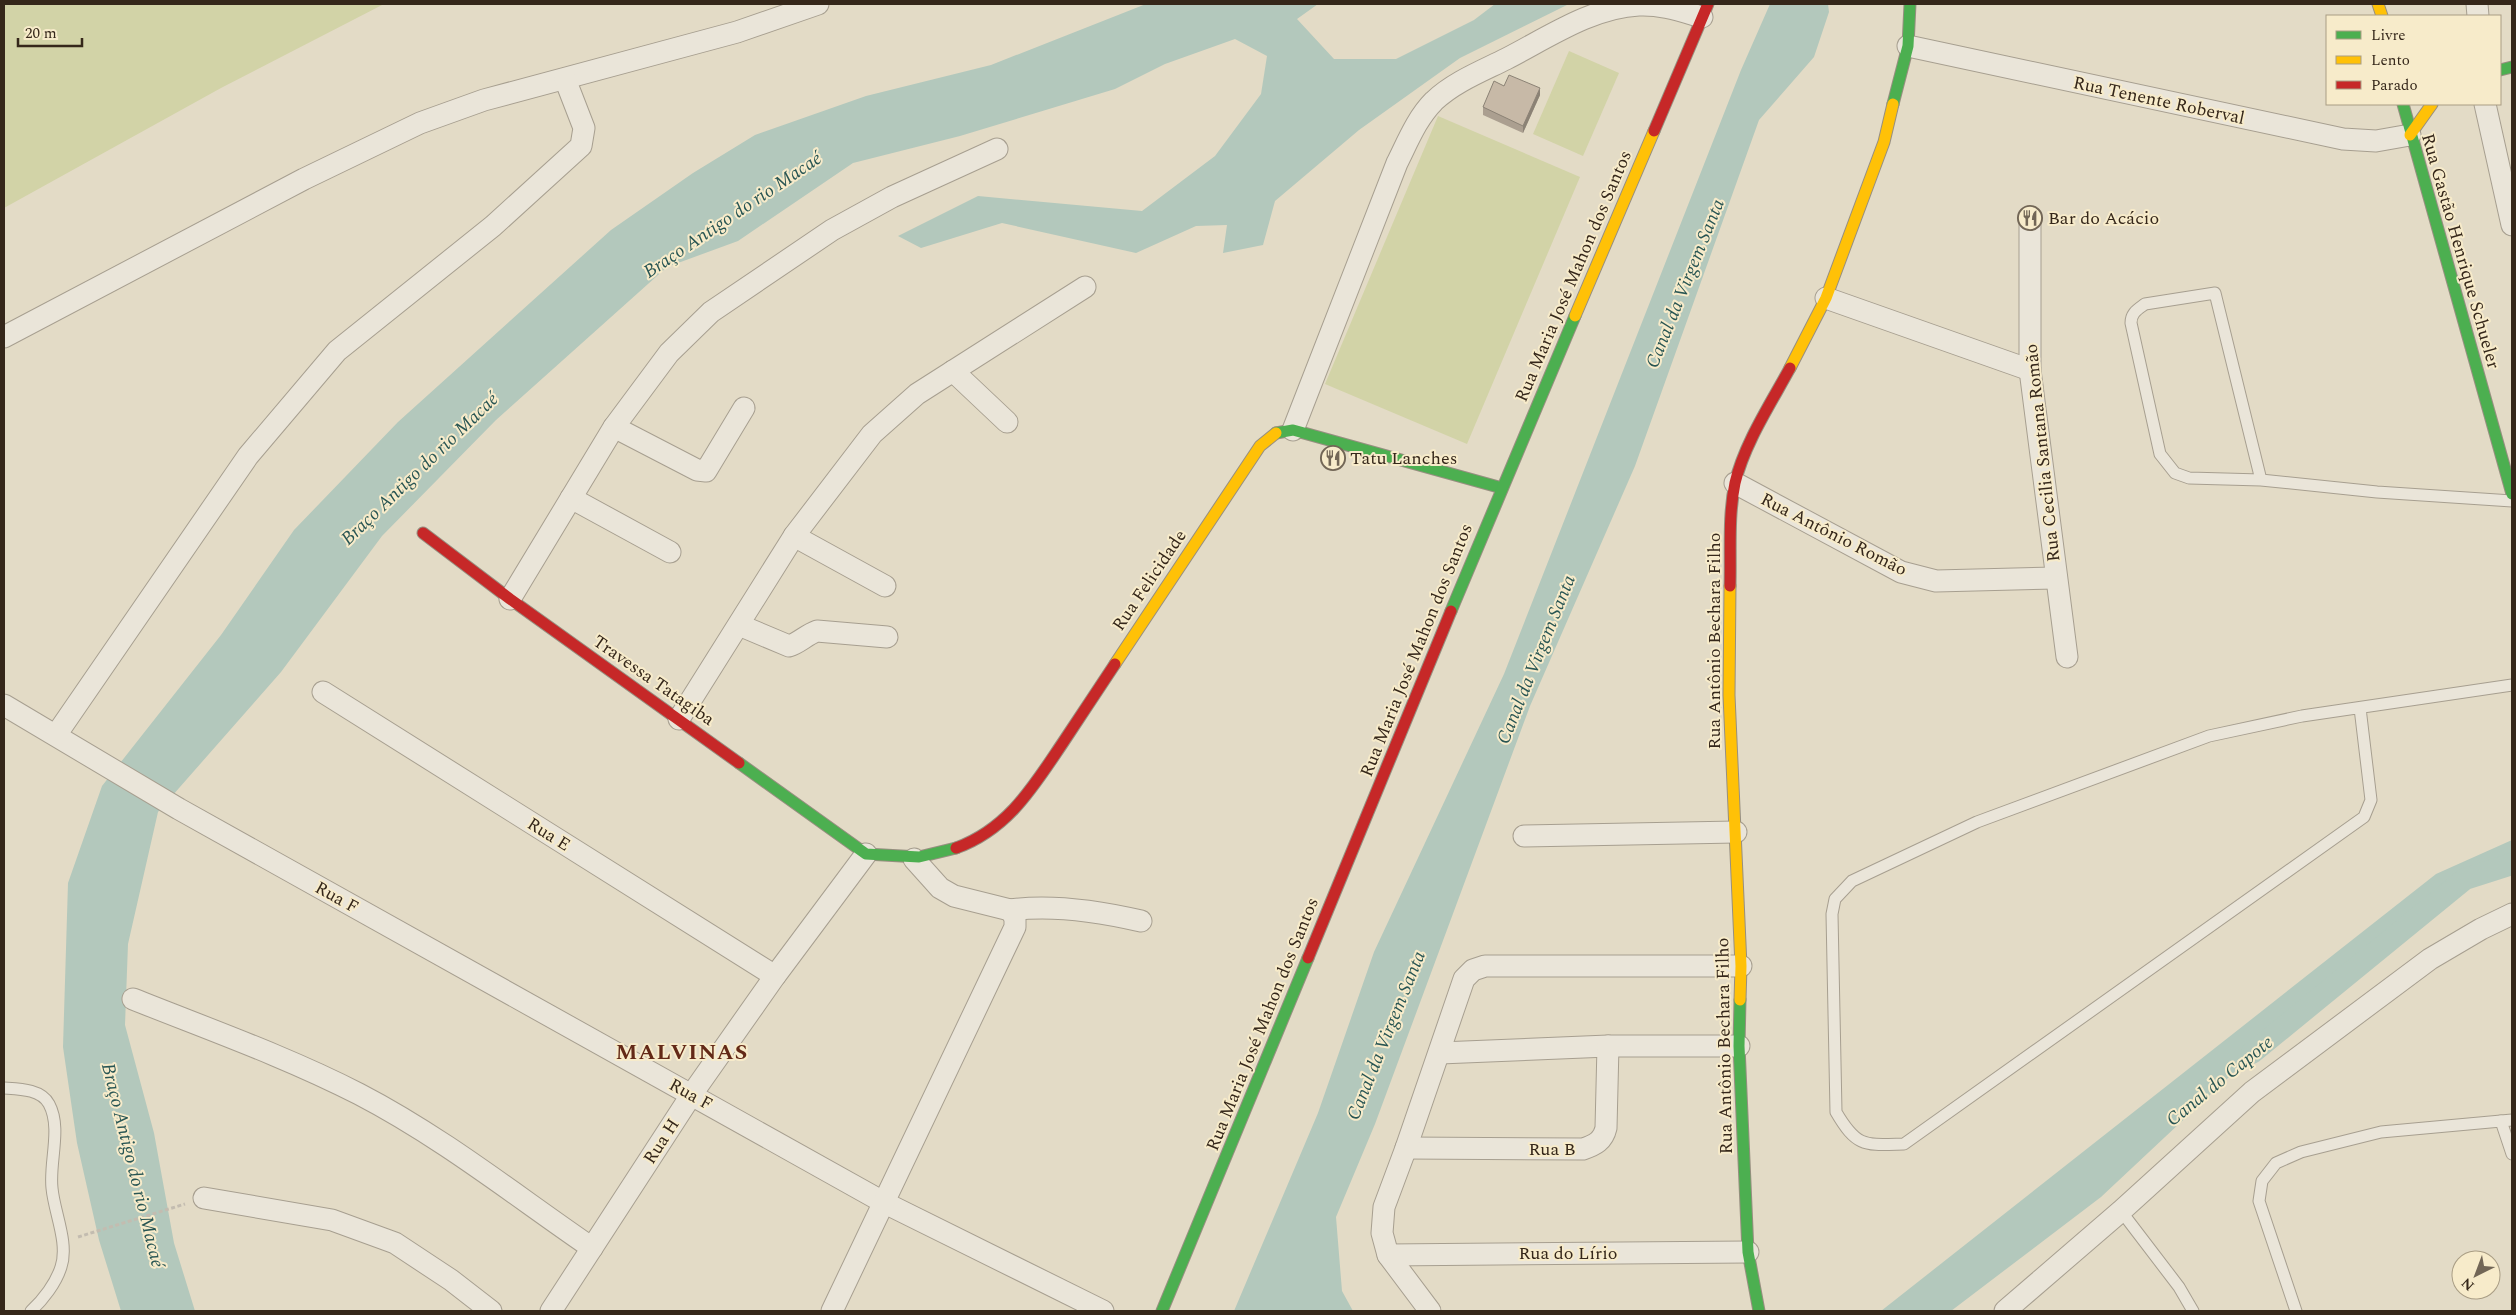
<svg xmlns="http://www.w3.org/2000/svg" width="2516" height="1315" font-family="Spectral,serif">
<rect width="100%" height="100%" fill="#e3dbc6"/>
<g fill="#d2d3a7">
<polygon points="4,4 384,4 221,88 4,208"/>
<polygon points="1569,51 1619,73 1583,156 1533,134"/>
<polygon points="1438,116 1580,177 1467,444 1325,384"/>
</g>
<g fill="#b3c8bc">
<polygon points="1146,4 1318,4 1297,19 1334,59 1396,59 1474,20 1495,4 1569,4 1460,58 1359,130 1275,201 1263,245 1223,253 1227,225 1196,226 1136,253 1002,223 921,248 898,236 978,196 1142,211 1215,156 1261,94 1267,56 1235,39 1165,64 1115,89 960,136 853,163 738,241 667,267 496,420 382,536 281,672 158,812 128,944 125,1025 154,1133 174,1243 195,1311 121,1311 99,1240 77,1143 63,1047 68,883 102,786 221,635 294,530 398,422 611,230 693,173 755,135 866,96 991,65"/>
<polygon points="1770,4 1828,4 1829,12 1814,57 1759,120 1635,466 1530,706 1375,1124 1336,1217 1342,1291 1353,1311 1234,1311 1318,1113 1374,952 1504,674 1741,70"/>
<polygon points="2512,840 2512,868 2444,894 2290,1020 2101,1197 1951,1311 1881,1311 2436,874"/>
</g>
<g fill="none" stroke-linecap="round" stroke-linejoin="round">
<polyline stroke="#b3c8bc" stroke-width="22" points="2252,1053 2465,879 2512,864"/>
<defs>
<g id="lane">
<path d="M2261,480L2215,293L2145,304C2137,310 2131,313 2131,323L2160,454L2175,473L2189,478L2261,480L2377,492L2512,501"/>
<path d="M2360,708L2371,800L2364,817L1904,1144C1865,1145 1857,1148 1836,1112L1832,914L1835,899L1852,881L1977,822L2209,736L2302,716L2512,685"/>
<path d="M4,1088C19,1089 41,1089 49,1104C62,1128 49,1162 52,1188C54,1212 69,1243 61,1267C56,1283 43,1300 31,1311"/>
<polyline points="2501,1121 2512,1154"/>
<polyline points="2121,1211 2179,1287 2193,1311"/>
<polyline points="2296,1311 2259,1201 2262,1181 2276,1163 2301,1152 2381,1132 2512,1120"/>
</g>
<g id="street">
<polyline points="2477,4 2478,16"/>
<polyline points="1908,46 2343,139 2376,141 2410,135"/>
<polyline points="2485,104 2512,225"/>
<polyline points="2030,218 2030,370 2067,657"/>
<polyline points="1826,298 2030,370"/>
<polyline points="4,337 304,179 420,123 484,100 737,32 818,4"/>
<polyline points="953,371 1007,422"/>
<polyline points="614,427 697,470 706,471 744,408"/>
<path d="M1293,430L1397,163C1408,141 1417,118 1434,101C1454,82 1482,71 1506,59C1547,38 1592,7 1639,5C1661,4 1681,11 1702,17"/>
<polyline points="1735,483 1901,572 1936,581 2055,578"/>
<polyline points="571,498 670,552"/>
<polyline points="794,536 885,586"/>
<polyline points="510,599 614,427 669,353 711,312 832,230 892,197 997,149"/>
<path d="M739,625L789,646C799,643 806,635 817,631L887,637"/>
<polyline points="323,692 775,976"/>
<polyline points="4,705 179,809 883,1202 1103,1311"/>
<polyline points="679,719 794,536 872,434 917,394 1085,287"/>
<polyline points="56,735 248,456 337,351 493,226 581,146 584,128 565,79"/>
<polyline points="1524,836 1736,832"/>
<path d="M1010,910C1053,904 1098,911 1141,921"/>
<path d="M133,999C208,1029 287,1057 359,1094C442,1137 516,1196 592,1248"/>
<polyline points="1440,1053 1608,1046 1739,1046"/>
<path d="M1406,1148L1583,1149C1595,1145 1603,1141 1606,1128L1608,1046"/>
<polyline points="204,1198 332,1220 395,1243 451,1280 491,1311"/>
<polyline points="1388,1255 1748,1252"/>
<polyline points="551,1311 692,1094 775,976 866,854"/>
<polyline points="832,1311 1015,927 1015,918 1010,910 954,896 940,888 914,859"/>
<polyline points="1430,1311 1388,1255 1382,1233 1384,1207 1406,1148 1464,979 1473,970 1485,966 1741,966"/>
<polyline points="2005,1311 2121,1211 2252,1092 2430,959 2481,929 2512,914"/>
</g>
<g id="fast">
<polyline points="2500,70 2512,67"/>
<polyline points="1893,104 1908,46 1910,4"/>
<polyline points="2403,104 2512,494"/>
<polyline points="1276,433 1293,430 1502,488"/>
<polyline points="1451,611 1575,316"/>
<polyline points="739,763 866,854 919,857 956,848"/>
<polyline points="1740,1000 1739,1046 1748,1252 1759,1311"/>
<polyline points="1162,1311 1308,958"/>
</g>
<g id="slow">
<polyline points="2378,4 2382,16"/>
<polyline points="2410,135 2432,104"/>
<polyline points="1575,316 1654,131"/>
<polyline points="1790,368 1826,298 1884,142 1893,104"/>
<polyline points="1730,586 1729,695 1741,966 1740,1000"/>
<polyline points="1115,664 1260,446 1276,433"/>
</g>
<g id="jam">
<polyline points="1654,131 1708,4"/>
<polyline points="423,533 510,599 739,763"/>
<path d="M1730,586C1731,552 1728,516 1735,483C1744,444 1771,403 1790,368"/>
<path d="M956,848C1008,829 1033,787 1062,744C1080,717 1097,691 1115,664"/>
<polyline points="1308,958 1451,611"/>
</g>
</defs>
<use href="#lane" stroke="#a79f90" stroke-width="13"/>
<use href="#street" stroke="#a79f90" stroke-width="23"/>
<use href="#fast" stroke="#978f80" stroke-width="13"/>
<use href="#slow" stroke="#978f80" stroke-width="13"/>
<use href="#jam" stroke="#978f80" stroke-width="13"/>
<polyline stroke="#c3bcb0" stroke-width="3" stroke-dasharray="4 2.5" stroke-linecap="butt" points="78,1237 185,1204"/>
<use href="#lane" stroke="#eae5d9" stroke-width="11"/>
<use href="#street" stroke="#eae5d9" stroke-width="21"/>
<use href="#fast" stroke="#4caf50" stroke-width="11"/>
<use href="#slow" stroke="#ffc107" stroke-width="11"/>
<use href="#jam" stroke="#c62828" stroke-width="11"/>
</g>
<polygon fill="#ab9f90" points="1504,86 1540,95 1523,133 1483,115 1483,107"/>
<polygon fill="#8b8275" points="1540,88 1540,95 1523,133 1523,126"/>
<polygon fill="#c7b9a7" stroke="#8b8275" points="1509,75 1540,88 1523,126 1483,107 1494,81 1504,86"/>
<defs>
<symbol id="restaurant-ring" viewBox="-11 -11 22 22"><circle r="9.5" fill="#f7ebca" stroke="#726656" stroke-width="1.5"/><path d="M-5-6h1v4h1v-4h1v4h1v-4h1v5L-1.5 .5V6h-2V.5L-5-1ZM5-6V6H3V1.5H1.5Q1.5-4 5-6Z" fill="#726656"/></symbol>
</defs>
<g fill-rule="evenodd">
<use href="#restaurant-ring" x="2016" y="204" width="28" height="28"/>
<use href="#restaurant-ring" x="1319" y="444" width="28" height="28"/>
</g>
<g text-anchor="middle" stroke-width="4" stroke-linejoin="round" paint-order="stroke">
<g font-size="18" fill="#35271a" stroke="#f7ebca">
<text transform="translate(2159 100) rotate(12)" y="6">Rua Tenente Roberval</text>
<text transform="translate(2461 251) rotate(74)" y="6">Rua Gastão Henrique Schueler</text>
<text transform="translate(1573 276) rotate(-67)" y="6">Rua Maria José Mahon dos Santos</text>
<text transform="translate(2042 453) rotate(-96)" y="6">Rua Cecilia Santana Romão</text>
<text transform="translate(1834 534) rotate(27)" y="6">Rua Antônio Romão</text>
<text transform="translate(1149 580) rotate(-56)" y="6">Rua Felicidade</text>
<text transform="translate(1714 641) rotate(-90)" y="6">Rua Antônio Bechara Filho</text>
<text transform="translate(1416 650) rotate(-68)" y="6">Rua Maria José Mahon dos Santos</text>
<text transform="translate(654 680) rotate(35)" y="6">Travessa Tatagiba</text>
<text transform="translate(549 834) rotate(32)" y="6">Rua E</text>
<text transform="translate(337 897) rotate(29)" y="6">Rua F</text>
<text transform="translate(1262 1024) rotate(-68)" y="6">Rua Maria José Mahon dos Santos</text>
<text transform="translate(1724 1046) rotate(-91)" y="6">Rua Antônio Bechara Filho</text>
<text transform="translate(691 1094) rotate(29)" y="6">Rua F</text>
<text transform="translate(661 1141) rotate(-57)" y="6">Rua H</text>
<text x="1552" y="1155">Rua B</text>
<text x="1568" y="1259">Rua do Lírio</text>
</g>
<g font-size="18" fill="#35271a" stroke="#f7ebca" text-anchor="start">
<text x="2048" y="224">Bar do Acácio</text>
<text x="1350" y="464">Tatu Lanches</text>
</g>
<g font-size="19" font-style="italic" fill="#285553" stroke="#f7ebca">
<text transform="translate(732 214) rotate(-34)" y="7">Braço Antigo do rio Macaé</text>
<text transform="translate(1684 283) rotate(-68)" y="7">Canal da Virgem Santa</text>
<text transform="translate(419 468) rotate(-44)" y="7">Braço Antigo do rio Macaé</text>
<text transform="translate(1535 659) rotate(-68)" y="7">Canal da Virgem Santa</text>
<text transform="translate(1385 1035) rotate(-68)" y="7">Canal da Virgem Santa</text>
<text transform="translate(2219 1080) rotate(-39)" y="7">Canal do Capote</text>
<text transform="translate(134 1165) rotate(76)" y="7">Braço Antigo do rio Macaé</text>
</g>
<g font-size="22" font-weight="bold" letter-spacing="1" fill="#632917" stroke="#f7ebca">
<text x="682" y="1059">MALVINAS</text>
</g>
</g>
<rect width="2516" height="1315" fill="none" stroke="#35271a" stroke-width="10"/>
<rect x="2326" y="15" width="175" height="90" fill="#f7ebca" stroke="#a99d84"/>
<rect x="2336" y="31" width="25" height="8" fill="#4caf50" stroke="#a99d84"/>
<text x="2371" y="40" font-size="15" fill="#35271a">Livre</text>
<rect x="2336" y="56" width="25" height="8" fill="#ffc107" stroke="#a99d84"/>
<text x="2371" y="65" font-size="15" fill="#35271a">Lento</text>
<rect x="2336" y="81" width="25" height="8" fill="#c62828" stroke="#a99d84"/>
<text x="2371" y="90" font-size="15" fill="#35271a">Parado</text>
<g transform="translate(2476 1275) rotate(222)"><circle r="24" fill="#f7ebca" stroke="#a99d84"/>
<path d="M0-4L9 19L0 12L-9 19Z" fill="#726656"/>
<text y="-8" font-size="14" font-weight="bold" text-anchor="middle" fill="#35271a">N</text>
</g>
<path d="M18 38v8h64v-8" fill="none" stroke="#35271a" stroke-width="2.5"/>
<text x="25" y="38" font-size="15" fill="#35271a" stroke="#f7ebca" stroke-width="4" paint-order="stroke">20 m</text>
</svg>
